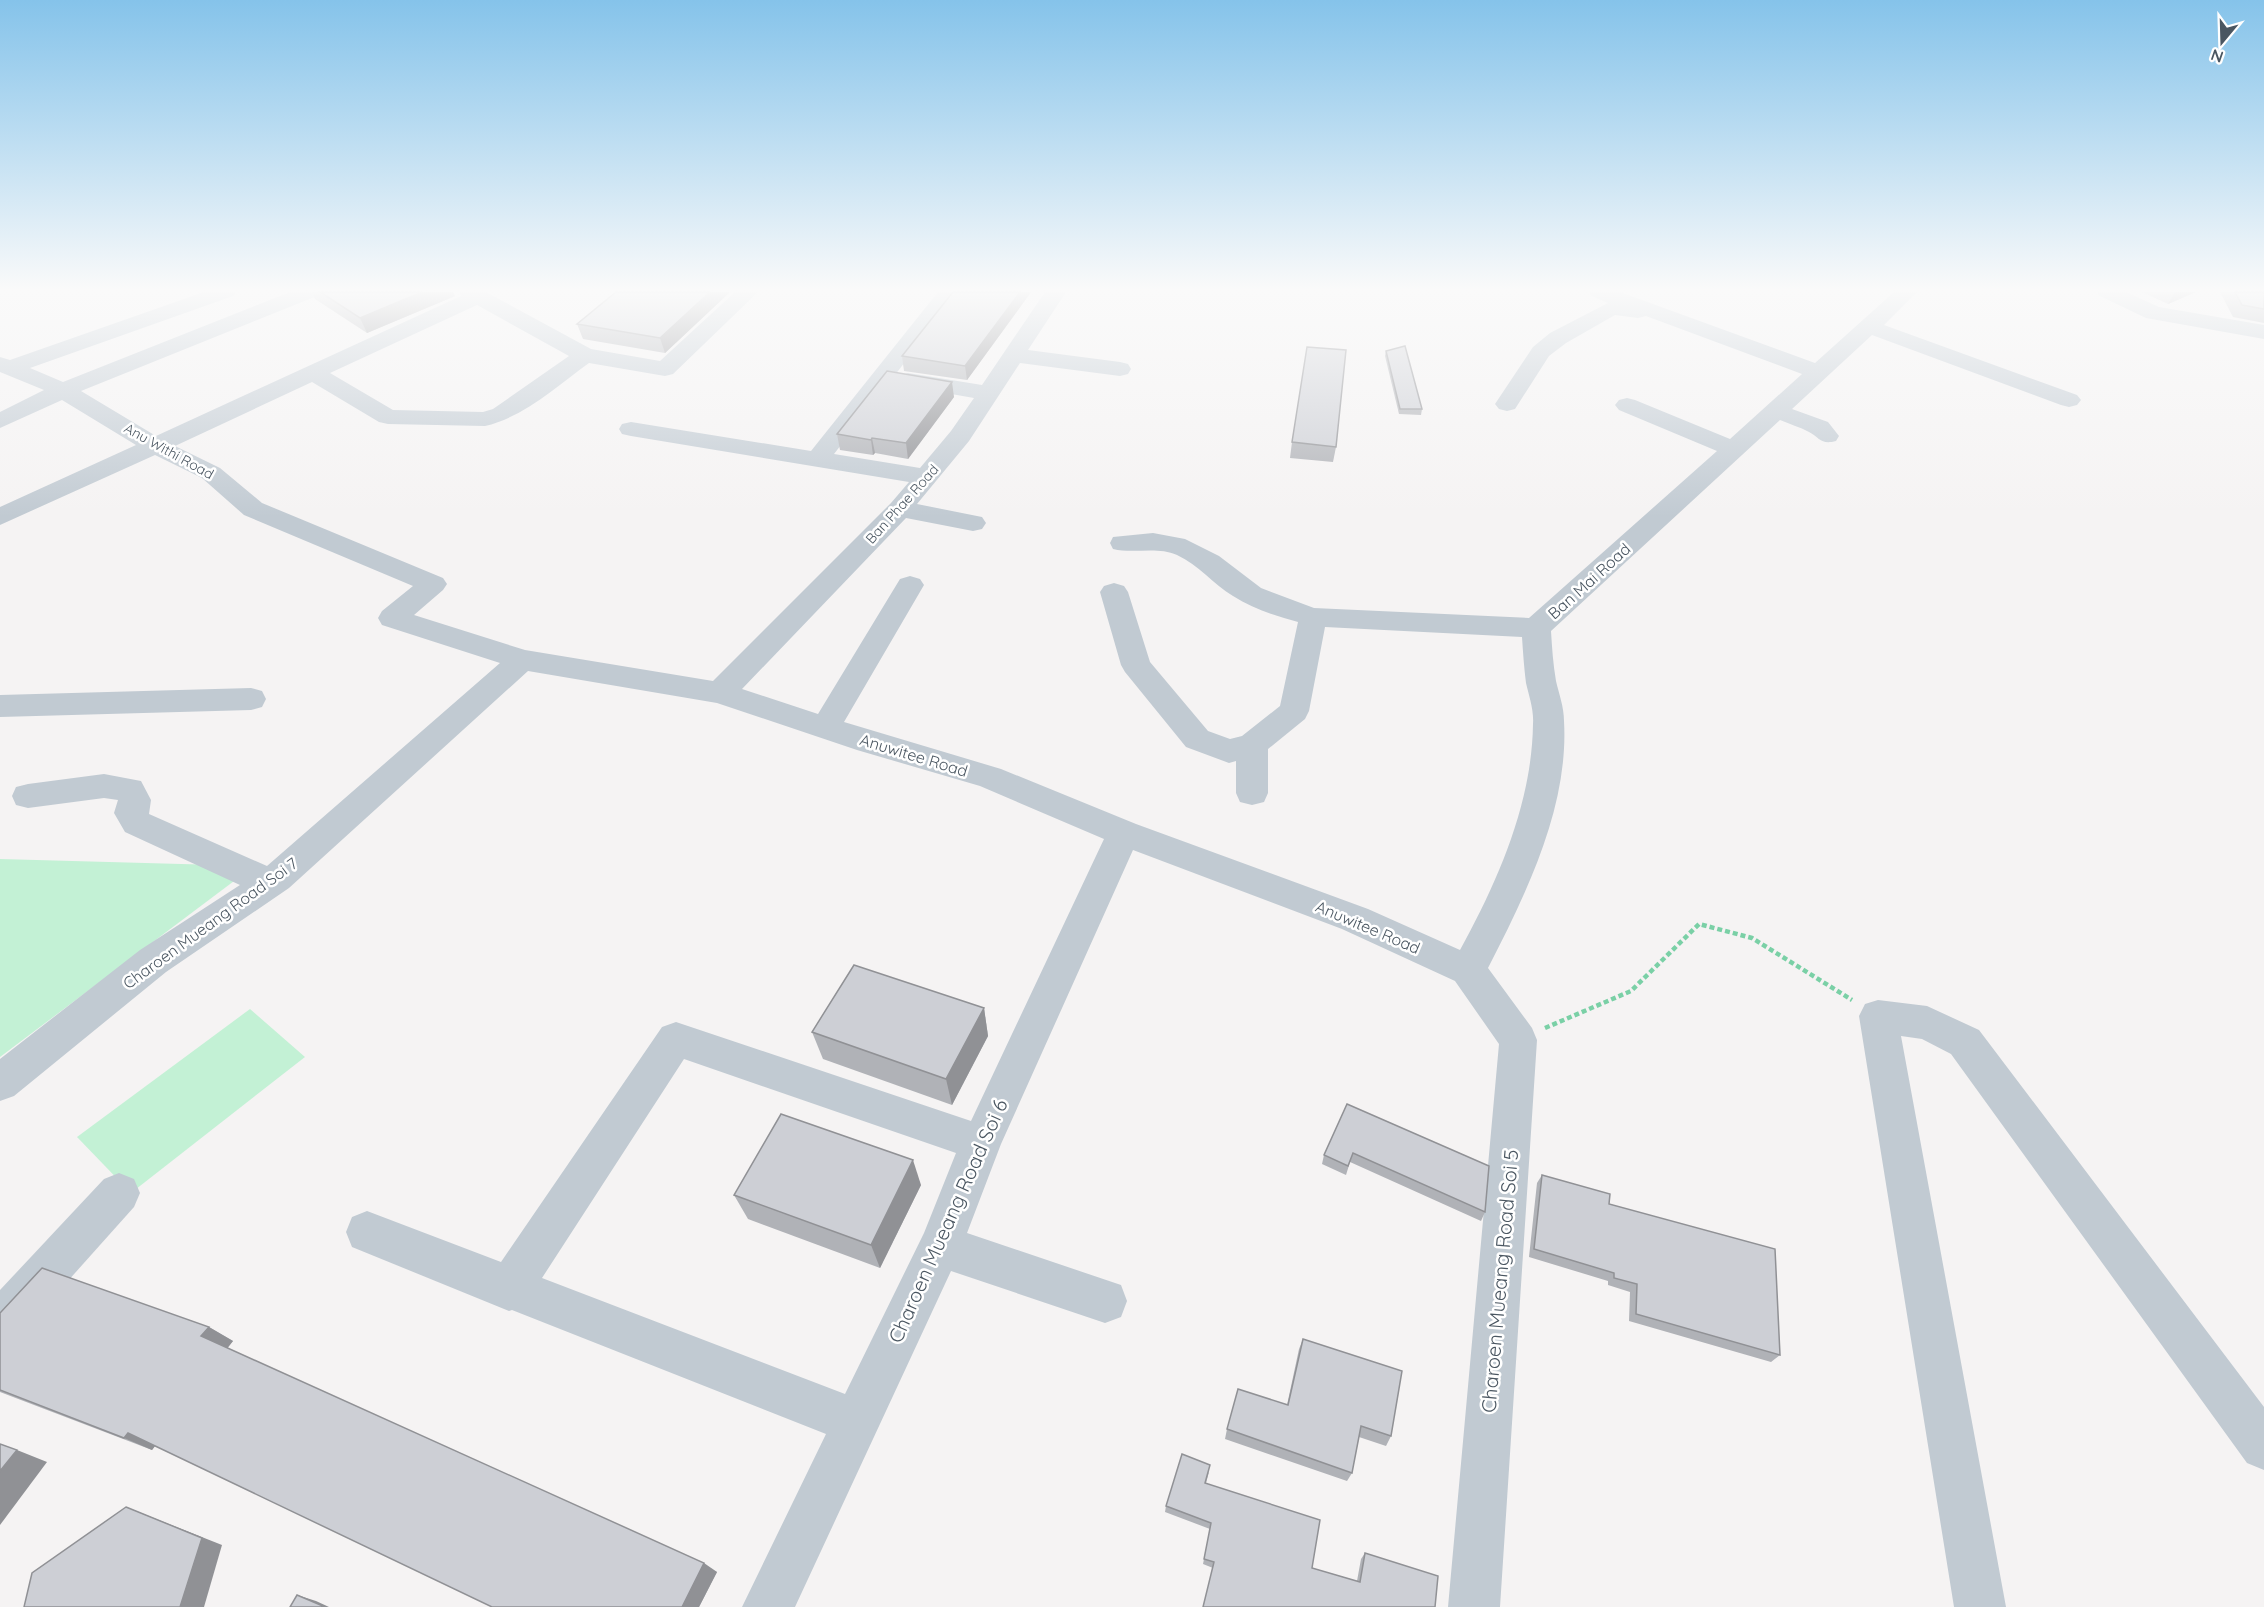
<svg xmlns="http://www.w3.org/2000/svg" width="2264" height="1607" font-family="Quicksand,sans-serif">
<rect width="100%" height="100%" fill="#f5f3f3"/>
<g fill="#c3f1d5">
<polygon points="0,859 254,866 0,1057"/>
<polygon points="250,1009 305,1057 131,1193 77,1137"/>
</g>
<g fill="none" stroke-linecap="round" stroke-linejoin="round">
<polyline stroke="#7ad0a6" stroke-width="4.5" stroke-dasharray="5 3" stroke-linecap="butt" points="1545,1028 1631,991 1699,924 1752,938 1852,1000"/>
<g fill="#c1cad2" fill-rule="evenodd">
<path d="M204,292H236L233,296L30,368L63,382L290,292H320L317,296L81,391L156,436L461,296L459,292H486L591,349L660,361L735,292H758L673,374L665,376L589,363C557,386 524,417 485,426L388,424L379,422L312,382L175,446L220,468L262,503L443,578L447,584L443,590L414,615L525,650L713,681L891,503L909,482L631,436L622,434L619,429L622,424L631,422L811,451L938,292H959L834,454L920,468L951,431L974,398L900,385L896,380L900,375L908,373L982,385L1045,292H1066L1028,350L1120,362L1128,364L1131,369L1128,374L1120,376L1020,363L969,441L917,504L982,517L986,523L982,529L973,531L906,518L742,689L818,714L900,579L910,576L920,579L924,585L844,722L1001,769L1136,824L1368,909L1460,950C1498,881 1532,803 1533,724C1534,710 1529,696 1526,683C1524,668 1523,652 1522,637L1325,627L1309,711L1305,719L1268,749V793L1264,802L1252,805L1240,802L1236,793V761L1229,763L1186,747L1125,672L1121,665L1100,592L1104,586L1114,583L1124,586L1128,592L1150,662L1208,731L1230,739L1242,736L1280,706L1298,622C1276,616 1253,609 1233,596C1213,584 1199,565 1177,555C1157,546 1134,554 1113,549L1110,543L1113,537L1153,533L1185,539L1219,556L1261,588L1314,608L1529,618L1717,451L1619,410L1615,405L1619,400L1627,398L1635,400L1730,439L1802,374L1646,316L1638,318L1615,315L1566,343L1549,356L1515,409L1507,411L1499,409L1495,404L1533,347L1550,333L1608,303L1592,296L1589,292H1620L1815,363L1894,292H1917L1884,325L2077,395L2081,400L2077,405L2069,407L2061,405L1872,335L1792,409L1828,422L1839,436L1836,441C1821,445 1820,438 1809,432C1800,427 1789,424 1780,420L1551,631C1552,647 1553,664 1556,681C1559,694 1564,707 1564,721C1569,807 1526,894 1488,968L1532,1028L1537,1040L1500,1607H1448L1499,1044L1455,981L1342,929L1133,850L1001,1144L967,1233L1121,1285L1127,1301L1121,1317L1105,1323L951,1271L795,1607H742L826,1434L512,1310L509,1311L352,1247L346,1232L352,1217L367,1211L501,1262L662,1027L676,1022L971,1121L1104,839L980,786L857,750L717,703L528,671L289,888L166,972L14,1096L0,1101V1059L140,950L240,885L125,832L114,813L118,800L104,798L28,808L16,805L12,796L16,787L28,784L104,774L141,781L151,800L149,814L267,866L500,663L382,625L378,618L382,611L413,586L244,515L202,478L155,455L0,525V507L136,445L62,400L0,428V412L44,390L0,372V357L10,360ZM477,305L569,356L493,409L483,412L393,410L330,373ZM684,1059L956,1153L924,1233L845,1394L542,1278Z"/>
<polygon points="2097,292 2126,292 2159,307 2264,325 2264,339 2146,318 2100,296"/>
<polygon points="251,688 262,691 266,699 262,707 251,710 0,717 0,695"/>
<polygon points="1878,1000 1927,1006 1979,1030 2264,1407 2264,1470 2247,1463 1951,1054 1922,1039 1901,1036 2006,1607 1954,1607 1859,1016 1865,1004"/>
<polygon points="119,1173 134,1179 140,1193 134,1207 16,1339 0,1346 0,1290 104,1179"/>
</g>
</g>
<g fill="#b0b2b7">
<polygon points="312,292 453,292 455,296 367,333 315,299"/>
<polygon points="730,292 665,353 583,339 577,324"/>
<polygon points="1031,292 967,380 904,371 902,356"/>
<polygon points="2142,292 2196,292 2168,304"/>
<polygon points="2220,292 2264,292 2264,323 2233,317"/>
<polygon points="1386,351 1422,409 1421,415 1399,414 1385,356"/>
<polygon points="954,397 908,459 875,453 873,455 840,450 837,434"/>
<polygon points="1292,442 1336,447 1333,462 1290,458"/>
<polygon points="984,1008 988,1036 952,1105 823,1059 812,1032"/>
<polygon points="1347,1104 1485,1212 1481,1221 1350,1162 1346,1175 1322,1164 1324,1155"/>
<polygon points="1542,1175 1609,1204 1780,1355 1771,1362 1629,1321 1630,1292 1608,1285 1608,1281 1529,1257 1537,1183"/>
<polygon points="921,1185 880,1268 748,1219 734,1195"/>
<polygon points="0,1313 209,1327 233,1341 227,1348 717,1572 699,1607 492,1607 155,1445 152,1450 0,1392"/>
<polygon points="1303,1339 1391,1436 1386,1446 1359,1437 1352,1473 1347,1481 1225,1439 1227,1429 1287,1405 1299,1349"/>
<polygon points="1209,1472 1206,1483 1312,1568 1357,1581 1361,1559 1365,1553 1435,1607 1213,1568 1203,1564 1210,1529 1165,1512 1166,1506"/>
</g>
<g fill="#909195">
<polygon points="422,292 453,292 455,296 367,333 360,318"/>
<polygon points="710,292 730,292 665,353 660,338"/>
<polygon points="1020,292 1031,292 967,380 965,366"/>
<polygon points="2175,292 2196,292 2168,304"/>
<polygon points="952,382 954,397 908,459 906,443"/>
<polygon points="872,438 875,453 873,455 871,440"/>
<polygon points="984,1008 988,1036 952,1105 946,1079"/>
<polygon points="913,1160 921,1185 880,1268 871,1245"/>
<polygon points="209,1327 233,1341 226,1350 201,1336"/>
<polygon points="128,1433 156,1445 152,1450 124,1438"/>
<polygon points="17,1450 47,1462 0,1525 0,1471"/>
<polygon points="126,1507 222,1545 204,1607 180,1607"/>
<polygon points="704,1563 717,1572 699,1607 682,1607"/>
<polygon points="297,1595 316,1601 329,1607 325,1607"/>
</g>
<g fill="#cdcfd5" stroke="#909195" stroke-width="1.5">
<polygon points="320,292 422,292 360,318"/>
<polygon points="616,292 710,292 660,338 577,324"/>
<polygon points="953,292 1020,292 965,366 902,356"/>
<polygon points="2235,292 2264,292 2264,309 2242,305"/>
<polygon points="1405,346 1422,409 1400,409 1386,351"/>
<polygon points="1307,347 1346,350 1336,447 1292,442"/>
<polygon points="887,371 952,382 906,443 872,438 871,440 837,434"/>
<polygon points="854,965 984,1008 946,1079 812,1032"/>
<polygon points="1347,1104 1489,1166 1485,1212 1353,1153 1348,1166 1324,1155"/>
<polygon points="781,1114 913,1160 871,1245 734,1195"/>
<polygon points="1542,1175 1610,1194 1609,1204 1775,1249 1780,1355 1636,1314 1637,1284 1614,1278 1614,1273 1534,1249"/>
<polygon points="42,1268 209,1327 201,1336 704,1563 682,1607 492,1607 128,1433 124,1438 0,1390 0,1313"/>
<polygon points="1303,1339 1402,1371 1391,1436 1361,1426 1352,1473 1227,1429 1238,1389 1288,1405"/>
<polygon points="0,1444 17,1450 0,1471"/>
<polygon points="1182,1454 1210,1465 1205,1483 1320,1520 1312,1568 1360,1582 1365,1553 1438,1576 1435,1607 1203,1607 1214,1562 1204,1559 1211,1523 1166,1506"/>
<polygon points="126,1507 202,1538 180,1607 24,1607 32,1573"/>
<polygon points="297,1595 325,1607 290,1607"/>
</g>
<linearGradient id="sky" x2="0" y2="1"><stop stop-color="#85c3ea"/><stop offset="0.56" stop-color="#fafafa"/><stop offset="1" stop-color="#fafafa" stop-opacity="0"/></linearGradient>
<rect width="2264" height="517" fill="url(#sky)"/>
<g text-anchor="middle" stroke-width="5" stroke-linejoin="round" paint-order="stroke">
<g font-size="14" fill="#4a5661" stroke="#fff">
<text transform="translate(169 451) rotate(29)" y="5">Anu Withi Road</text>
<text transform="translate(902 504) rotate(-48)" y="5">Ban Phae Road</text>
</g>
<g font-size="16" fill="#4a5661" stroke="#fff">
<text transform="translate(1589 581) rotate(-42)" y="6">Ban Mai Road</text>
<text transform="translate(914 755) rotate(17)" y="6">Anuwitee Road</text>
<text transform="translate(210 923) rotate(-36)" y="6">Charoen Mueang Road Soi 7</text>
<text transform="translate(1368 927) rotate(23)" y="6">Anuwitee Road</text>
</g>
<g font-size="20" fill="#4a5661" stroke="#fff">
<text transform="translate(948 1221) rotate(-66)" y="7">Charoen Mueang Road Soi 6</text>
<text transform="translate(1500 1281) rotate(-85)" y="7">Charoen Mueang Road Soi 5</text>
</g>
</g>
<g transform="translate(2222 42) rotate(199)" stroke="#ffffff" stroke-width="4.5" paint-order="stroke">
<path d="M0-4.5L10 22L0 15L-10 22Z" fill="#4a5661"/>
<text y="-9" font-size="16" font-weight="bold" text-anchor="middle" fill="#4a5661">N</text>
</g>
</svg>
